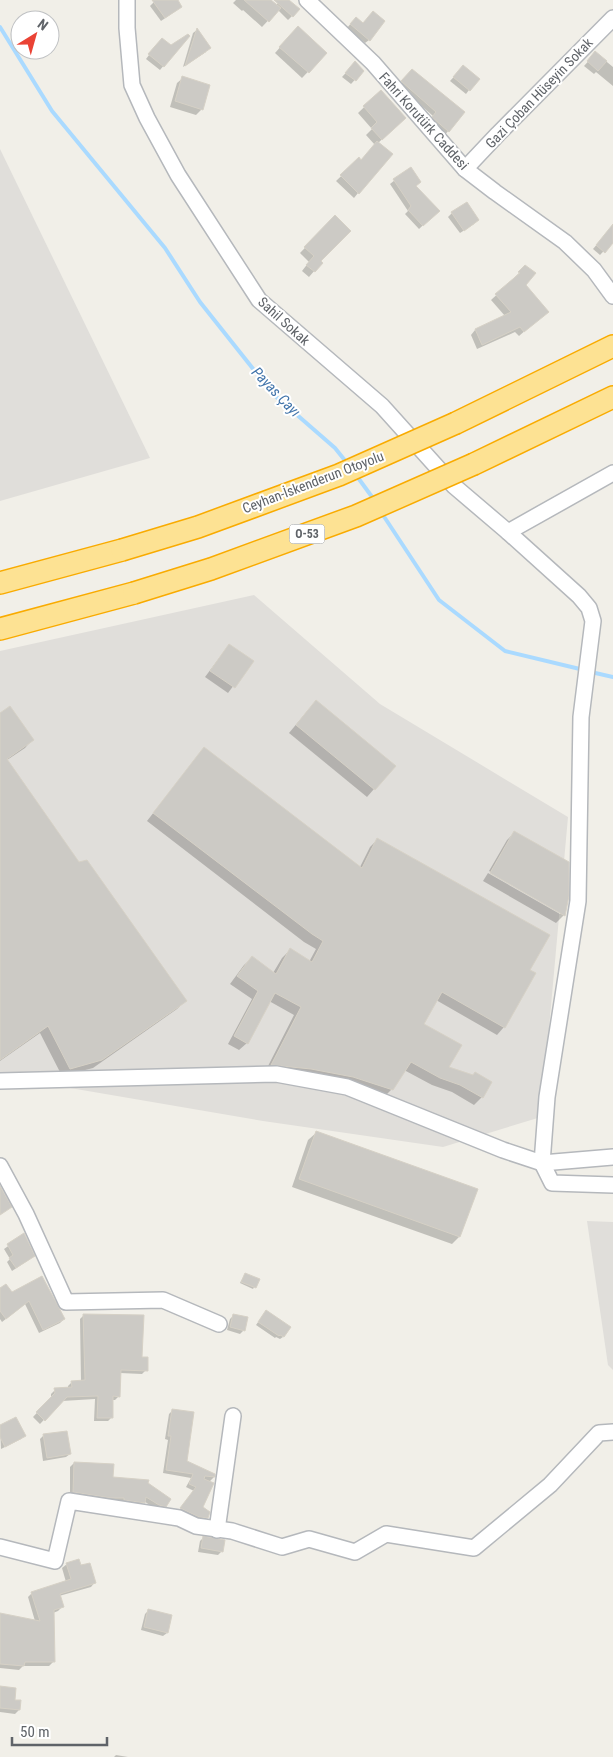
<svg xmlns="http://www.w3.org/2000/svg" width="613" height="1757" font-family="'Roboto Condensed',sans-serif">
<rect width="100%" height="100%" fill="#f1efe8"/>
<g fill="#e0deda">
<polygon points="0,149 150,458 0,501"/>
<polygon points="254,595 380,704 568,817 541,1117 443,1147 263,1121 0,1076 0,651"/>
<polygon points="587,1221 613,1222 613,1370 608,1365"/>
</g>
<g fill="#0003">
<polygon points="156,0 176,0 177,10 161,21 150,6"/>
<polygon points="236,0 269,0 276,5 281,0 287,0 298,10 288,20 278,10 262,27 243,10 242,11 233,3"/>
<polygon points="352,22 363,24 369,40 365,43 347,28"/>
<polygon points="197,30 206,52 183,67 193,33"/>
<polygon points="292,34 326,53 302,78 275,53"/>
<polygon points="188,36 160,70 146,59 158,43 171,47"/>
<polygon points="596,53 613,67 613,86 596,72 594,74 584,66"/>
<polygon points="352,66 363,71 351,84 342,77"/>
<polygon points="460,70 469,90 466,94 450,81"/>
<polygon points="412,71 448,131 445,135 429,121 433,116 399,86"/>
<polygon points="183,78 202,109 196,115 170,107 177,83"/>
<polygon points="381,91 399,124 378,143 358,193 354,198 336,181 359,159 361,161 375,145 366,135 372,129 358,113"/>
<polygon points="410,168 415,186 438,211 419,229 405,214 408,211 390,184"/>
<polygon points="452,213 474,224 460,233 448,217"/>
<polygon points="335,217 319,261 321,263 309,277 302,271 309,262 300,253"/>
<polygon points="613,225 613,241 600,255 593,249"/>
<polygon points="525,267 525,285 542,316 519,336 515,332 477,349 471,335 475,330 505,316 491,300 515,278 514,278"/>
<polygon points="229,645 252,661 228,693 205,677"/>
<polygon points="309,709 394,766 367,797 289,733"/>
<polygon points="0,714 32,740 25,748 7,760 79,863 185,1001 177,1009 93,1068 62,1076 40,1033 0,1061"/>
<polygon points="204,748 360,867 370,847 378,839 528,970 504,1027 497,1035 436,1000 422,1024 447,1068 482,1097 474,1105 452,1092 432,1085 404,1070 392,1089 384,1097 265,1072 294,1015 269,1001 247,1043 239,1050 228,1044 252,999 230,984 244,965 252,958 273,973 282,958 290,950 309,962 316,949 304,942 147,821"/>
<polygon points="514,833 564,915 556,923 483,881 488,873 560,914 560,912 489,871 507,840"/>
<polygon points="316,1133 459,1237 452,1244 292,1187 308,1140"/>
<polygon points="24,1235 30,1259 12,1271 7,1262 10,1259 4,1249"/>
<polygon points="245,1274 258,1280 253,1289 240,1283"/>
<polygon points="41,1278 64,1319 60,1323 39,1333 25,1304 2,1322 0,1319 0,1290 12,1294"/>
<polygon points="84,1315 141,1358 146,1370 142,1374 120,1373 119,1396 115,1400 112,1400 111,1418 108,1421 94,1421 95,1399 62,1401 40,1424 33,1417 51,1398 51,1394 55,1390 68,1389 68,1386 72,1382 81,1382 80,1319"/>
<polygon points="234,1315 244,1330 240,1334 227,1330 230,1319"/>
<polygon points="263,1315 283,1337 280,1339 276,1337 275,1338 256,1325"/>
<polygon points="173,1410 186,1462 214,1477 209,1482 202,1507 207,1518 204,1521 178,1512 194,1491 186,1487 191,1478 163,1473 168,1440 165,1439 169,1414"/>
<polygon points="0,1426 24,1435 21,1439 1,1449"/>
<polygon points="44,1435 70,1454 66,1457 43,1461 40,1439"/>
<polygon points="74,1463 112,1478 147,1484 165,1506 161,1510 155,1509 144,1501 140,1506 70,1496 70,1467"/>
<polygon points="203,1538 222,1551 218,1555 198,1552 200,1541"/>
<polygon points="67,1564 80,1567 95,1582 91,1587 59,1596 62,1607 58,1611 53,1613 54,1661 49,1666 23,1666 19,1670 0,1668 0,1615 35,1621 28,1597 32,1593 66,1582 62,1568"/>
<polygon points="149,1610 167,1633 163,1636 141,1630 145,1614"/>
<polygon points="0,1687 13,1701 19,1710 15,1714 0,1712"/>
<polygon points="116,1755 128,1757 114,1757"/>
</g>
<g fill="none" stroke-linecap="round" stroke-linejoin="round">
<g stroke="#aadaff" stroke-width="4">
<polyline points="0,27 52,111 165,248 200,302 273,394 335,448 347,463"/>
<polyline points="356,475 375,501"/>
<polyline points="381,512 439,600 505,651 584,670"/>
<polyline points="591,672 613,677"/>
</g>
</g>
<g fill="#cccac5" stroke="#d6d1c6">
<polygon points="152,0 178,0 182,7 165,18"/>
<polygon points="244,0 271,0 281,8 269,22"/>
<polygon points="274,0 289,0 300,9 293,17"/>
<polygon points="373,11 385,21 370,41 350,24 356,17 363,23"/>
<polygon points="298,26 327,53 309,73 279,47"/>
<polygon points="197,28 211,48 185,66"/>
<polygon points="188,34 190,36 164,67 148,54 162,38 171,45"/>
<polygon points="595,51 607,61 598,71 587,61"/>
<polygon points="355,61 364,71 356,81 345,73"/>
<polygon points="463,65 480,79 470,91 453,77"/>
<polygon points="412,69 465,112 449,132 432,117 436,112 401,81"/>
<polygon points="182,76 210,85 203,110 175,101"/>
<polygon points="381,90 406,118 382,140 371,128 377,122 363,106"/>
<polygon points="377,141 393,154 359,194 340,175 359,157 361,160"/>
<polygon points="411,167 421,182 416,186 440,211 423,226 408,210 411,206 393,179"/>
<polygon points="467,202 479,220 464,231 451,212"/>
<polygon points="335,215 351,231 321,261 323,263 315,272 306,265 314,256 304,247"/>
<polygon points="613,224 613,243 605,253 596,245"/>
<polygon points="525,265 536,273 526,285 549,312 524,332 520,327 482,345 475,329 511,312 495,294 520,273 518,272"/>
<polygon points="229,644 254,661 235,688 210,671"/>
<polygon points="316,700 396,766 375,790 296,725"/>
<polygon points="10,706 34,740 7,759 79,862 87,860 187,1001 102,1060 70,1069 48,1026 0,1060 0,713"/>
<polygon points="204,747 362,868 377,838 550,935 530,970 536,973 505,1028 442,992 424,1024 462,1045 449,1067 473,1075 475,1072 492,1082 483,1098 460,1085 440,1078 411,1062 393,1090 353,1077 311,1069 271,1065 301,1007 275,993 248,1044 234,1036 258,991 237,976 252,956 276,974 290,948 312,962 323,941 312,934 153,813"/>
<polygon points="514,831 569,862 569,896 565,916 490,873"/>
<polygon points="316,1131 478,1189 460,1237 299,1179"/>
<polygon points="0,1186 12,1207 0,1215"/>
<polygon points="24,1233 35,1256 16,1268 9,1258 13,1255 7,1244"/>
<polygon points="245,1273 260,1279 256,1288 241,1282"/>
<polygon points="42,1276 65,1319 43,1330 29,1301 6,1319 0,1311 0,1288 6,1284 12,1292"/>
<polygon points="266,1310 291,1327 284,1337 280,1335 279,1336 258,1322"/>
<polygon points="83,1314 144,1315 142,1357 148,1357 148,1371 121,1370 120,1397 113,1396 113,1418 97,1418 98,1396 67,1397 45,1421 36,1412 55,1393 54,1388 72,1387 71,1381 85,1380"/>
<polygon points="233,1314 248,1317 245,1331 230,1327"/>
<polygon points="172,1409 194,1412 187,1461 215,1474 215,1477 205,1476 204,1479 214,1483 203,1507 210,1512 208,1518 199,1517 180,1508 196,1487 189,1484 193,1474 166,1470 171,1436 168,1436"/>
<polygon points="16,1417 26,1436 5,1447 0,1437 0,1425"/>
<polygon points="67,1431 71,1454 47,1458 43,1434"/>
<polygon points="74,1462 114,1464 113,1477 149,1480 148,1483 171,1499 166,1507 159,1505 146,1497 145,1503 124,1500 124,1498 111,1498 73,1492"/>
<polygon points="203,1536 225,1540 223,1552 201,1548"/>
<polygon points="79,1559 81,1565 90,1563 96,1583 60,1594 64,1607 54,1610 55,1662 25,1662 24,1666 0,1664 0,1613 40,1621 31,1592 71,1579 66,1563"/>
<polygon points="148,1609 172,1615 168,1633 144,1627"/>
<polygon points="0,1686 16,1688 15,1700 21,1700 20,1710 0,1708"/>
</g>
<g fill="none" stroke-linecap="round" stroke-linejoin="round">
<defs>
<g id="minor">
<polyline points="127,0 127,28 132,85 147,118 178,175 259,300 382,406 454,486 508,532 579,596 589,608 593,621 581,717 578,901 547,1097 542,1163 552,1183 613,1185"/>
<polyline points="307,0 373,63 465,169 495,192 565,242 594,270 613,296"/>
<polyline points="465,169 498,134 613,18"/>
<polyline points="508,532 613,473"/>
<polyline points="0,1081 276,1074 347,1087 503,1150 542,1163 613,1157"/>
<polyline points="0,1166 26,1214 66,1302 163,1300 219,1324"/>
<polyline points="217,1530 233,1416"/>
<polyline points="0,1547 55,1561 69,1501 179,1518 196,1526 232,1531 282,1547 309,1539 355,1552 386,1534 474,1548 550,1485 599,1433 613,1432"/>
</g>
<g id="highway">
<polyline points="456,423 613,346"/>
<polyline points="474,464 613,397"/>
<polyline points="0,583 122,550"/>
<polyline points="0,629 134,593"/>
</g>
</defs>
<use href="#minor" stroke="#b5b8bc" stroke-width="18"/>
<use href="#highway" stroke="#f9ab00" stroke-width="24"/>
<use href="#minor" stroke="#fff" stroke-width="15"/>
<use href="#highway" stroke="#fde293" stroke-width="21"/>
<defs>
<g id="highway-bridge">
<polyline points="122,550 198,527 339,475 456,423"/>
<polyline points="134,593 211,569 356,516 474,464"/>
</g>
</defs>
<use href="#highway-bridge" stroke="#f9ab00" stroke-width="24" stroke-linecap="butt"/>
<use href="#highway-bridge" stroke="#fde293" stroke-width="21"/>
</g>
<g text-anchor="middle" stroke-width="4" stroke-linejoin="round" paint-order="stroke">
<rect fill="#fff" stroke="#8f9295" stroke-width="1" x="289.5" y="524.5" width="35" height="19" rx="4"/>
<g font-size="12" font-weight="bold" fill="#5f6368">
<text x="307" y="538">O-53</text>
</g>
<g font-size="14" fill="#5f6368" stroke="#fff">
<text transform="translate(539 93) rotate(-46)" y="5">Gazi Çoban Hüseyin Sokak</text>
<text transform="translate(424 121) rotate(48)" y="5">Fahri Korutürk Caddesi</text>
<text transform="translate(284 321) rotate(42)" y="5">Sahil Sokak</text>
<text transform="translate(313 482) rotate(-21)" y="5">Ceyhan-İskenderun Otoyolu</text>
</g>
<g font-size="15" font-style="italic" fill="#4174aa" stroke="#fff">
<text transform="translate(276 392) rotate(46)" y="5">Payas Çayı</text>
</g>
</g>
<g transform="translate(35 35) rotate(37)"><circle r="24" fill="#ffffff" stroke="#bfc1c3"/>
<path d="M0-4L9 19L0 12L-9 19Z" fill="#ea4335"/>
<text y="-8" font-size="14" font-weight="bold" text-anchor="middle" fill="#5f6368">N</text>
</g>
<path d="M12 1737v8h95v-8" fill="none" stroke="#5f6368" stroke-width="2.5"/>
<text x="20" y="1737" font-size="15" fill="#5f6368" stroke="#ffffff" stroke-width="4" paint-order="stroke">50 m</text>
</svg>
